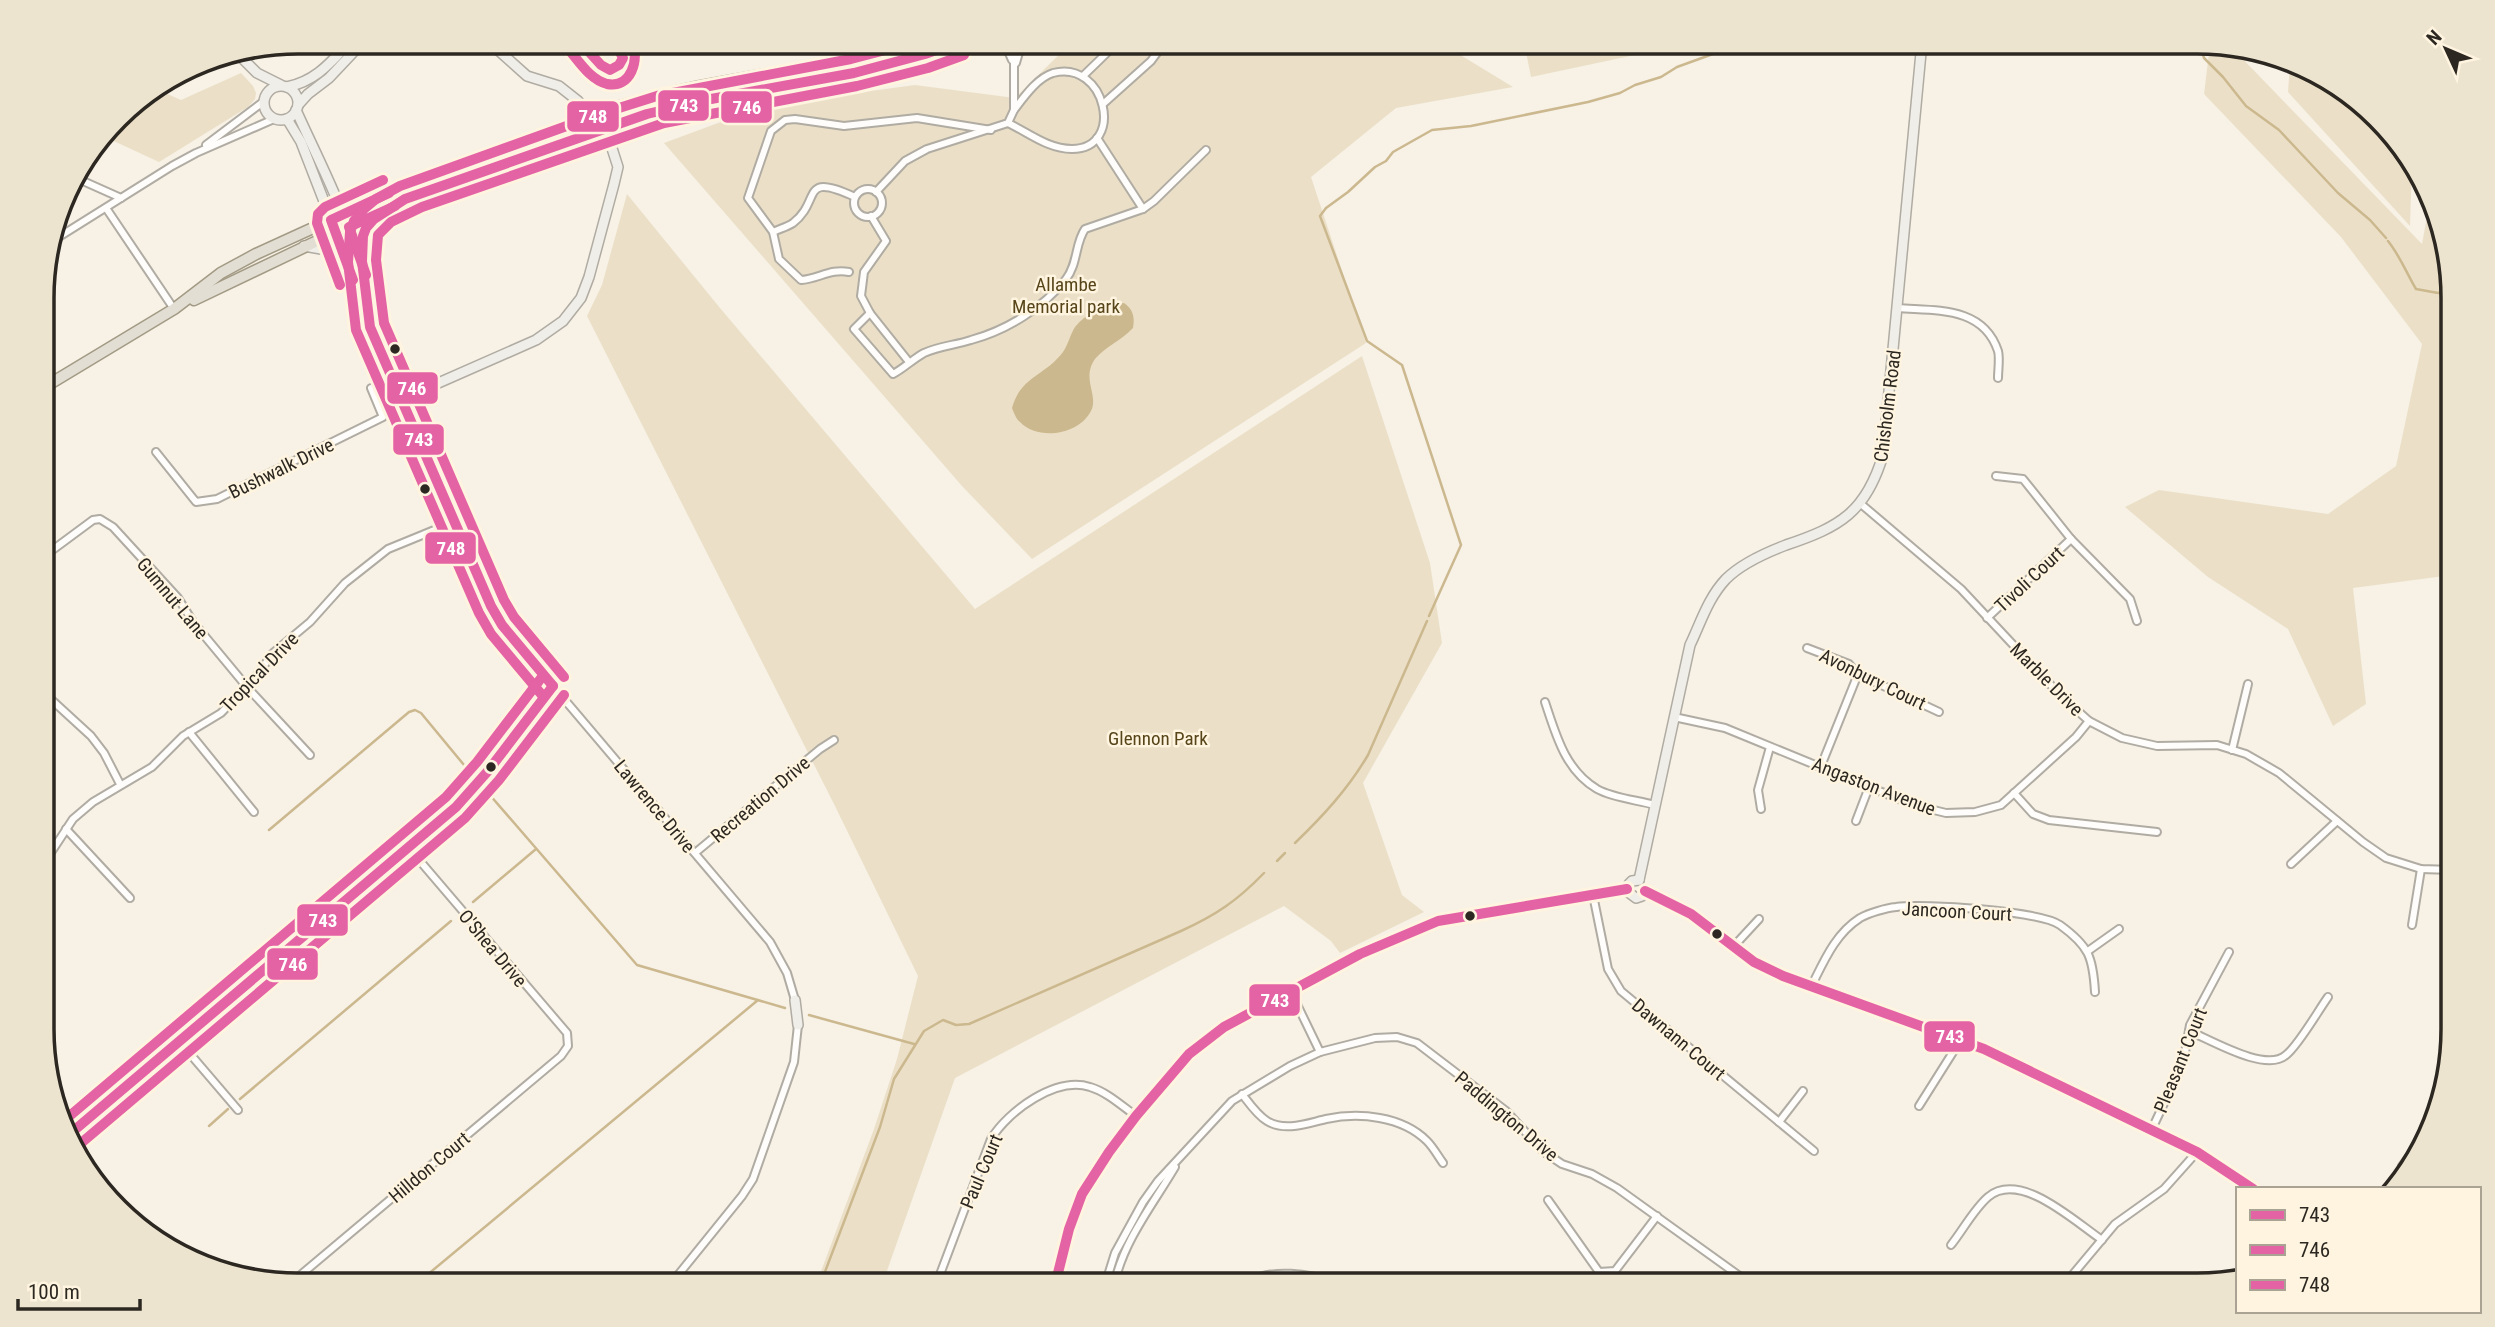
<svg xmlns="http://www.w3.org/2000/svg" width="2495" height="1327" font-family="'Roboto Condensed',sans-serif">
<rect width="100%" height="100%" fill="#f7f1e6"/>
<g fill="#ebe0c7">
<polygon points="1072,42 1439,42 1513,87 1396,108 1311,177 1366,343 1032,559 962,486 664,143 767,105 915,85 1015,98"/>
<polygon points="1524,42 1672,42 1635,55 1531,77"/>
<polygon points="2210,45 2235,51 2422,244 2429,206 2451,265 2452,575 2353,588 2366,704 2333,726 2288,629 2208,577 2125,507 2159,490 2328,514 2396,466 2422,344 2341,237 2204,94"/>
<polygon points="2290,64 2311,69 2410,155 2412,161 2410,226 2288,92"/>
<polygon points="241,73 253,86 256,93 255,99 248,107 159,162 105,137 129,106 156,89 181,100"/>
<polygon points="627,194 720,308 975,609 1362,356 1430,563 1442,643 1363,783 1402,895 1424,912 1340,953 1331,941 1284,906 955,1078 882,1285 816,1285 874,1129 897,1059 918,976 835,806 587,316 602,285"/>
</g>
<path fill="#ccb88e" d="M1124,303C1133,309 1135,317 1133,328C1122,340 1105,347 1095,359C1081,379 1099,395 1091,411C1079,435 1038,441 1020,422C1016,419 1014,413 1012,408C1021,376 1045,376 1063,352C1068,345 1070,335 1075,327C1087,312 1105,305 1124,303Z"/>
<g fill="none" stroke-linecap="round" stroke-linejoin="round">
<g stroke="#ccb88e" stroke-width="2.5">
<polyline points="2199,42 2204,58 2223,77 2246,106 2279,130 2338,193 2370,220 2386,238"/>
<path d="M2388,241C2400,256 2406,272 2416,289L2438,293L2451,290"/>
<polyline points="1429,616 1461,545 1402,365 1367,341 1320,216 1326,208 1348,192 1375,167 1386,161 1393,152 1432,130 1471,126 1588,102 1620,93 1635,85 1661,77 1677,67 1746,42"/>
<polyline points="489,794 637,965 785,1008"/>
<polyline points="269,830 409,712 415,710 421,713 469,771"/>
<path d="M1295,843C1323,816 1348,789 1368,755L1427,621"/>
<polyline points="1277,861 1285,853"/>
<polyline points="473,902 536,849"/>
<polyline points="809,1015 914,1044"/>
<polyline points="240,1099 451,921"/>
<polyline points="209,1126 228,1109"/>
<polyline points="415,1285 758,1000"/>
<path d="M820,1285L880,1127L894,1079L924,1031L943,1020L956,1025L969,1024L1181,931C1216,915 1237,901 1264,873"/>
</g>
<defs>
<g id="street">
<polyline points="1004,42 1012,60"/>
<polyline points="1016,63 1022,42"/>
<polyline points="1083,76 1118,42"/>
<polyline points="1103,104 1151,61 1165,42"/>
<path d="M1008,123C1029,133 1048,149 1072,149C1126,149 1106,59 1053,73C1037,78 1024,97 1014,110"/>
<polyline points="1097,138 1143,209"/>
<polyline points="206,145 263,102"/>
<polyline points="74,177 121,198"/>
<circle cx="868" cy="203" r="14"/>
<polyline points="876,192 905,161 927,149 1008,123 1014,110 1014,42"/>
<polyline points="106,208 174,309"/>
<polyline points="871,216 886,241 864,272 861,296 870,313 909,362"/>
<path d="M773,232C779,229 787,227 793,223C822,201 799,171 855,197"/>
<polyline points="54,240 172,166 196,153 274,119"/>
<path d="M849,272C831,268 818,279 801,280L779,259L773,232L748,198L771,131L785,120L795,119L844,126L917,118L991,130"/>
<path d="M1898,308C1936,311 1983,306 1998,351C2000,358 1998,370 1998,378"/>
<path d="M870,313L854,329L893,374C903,369 913,359 924,353C939,346 956,345 971,340C1007,330 1043,308 1066,279C1078,264 1075,243 1085,229L1143,209L1154,201L1206,150"/>
<polyline points="156,452 196,502 217,499 383,417 371,388"/>
<polyline points="1996,476 2023,479 2071,539 2130,599 2137,621"/>
<polyline points="1861,504 1961,589 2061,696 2089,721 2122,738 2157,746 2217,745 2246,754 2279,773 2363,842 2386,858 2421,869 2453,870"/>
<polyline points="43,557 93,520 100,519 113,527 178,598 193,622 247,687 310,755"/>
<polyline points="1987,618 2071,539"/>
<polyline points="1807,648 1849,664 1858,674 1939,712"/>
<polyline points="43,692 91,736 104,753 120,784"/>
<path d="M1545,702C1556,735 1565,770 1597,789C1613,798 1637,800 1655,805"/>
<polyline points="1674,717 1725,728 1869,787 1917,806 1946,813 1975,812 2001,805 2076,737 2089,721"/>
<polyline points="189,732 254,812"/>
<polyline points="2232,750 2248,684"/>
<polyline points="1821,766 1858,674"/>
<polyline points="2014,793 2033,814 2049,820 2157,832"/>
<polyline points="1761,809 1758,790 1770,747"/>
<polyline points="1856,821 1869,787"/>
<polyline points="66,829 130,898"/>
<polyline points="695,853 820,749 834,740"/>
<polyline points="44,863 73,819 93,802 152,767 183,736 221,713 255,678 273,653 310,622 345,583 388,549 454,522"/>
<polyline points="2291,864 2337,821"/>
<polyline points="1593,895 1608,969 1621,991 1814,1151"/>
<polyline points="2412,925 2421,869"/>
<polyline points="44,944 49,950 44,956"/>
<polyline points="1734,946 1759,919"/>
<polyline points="2088,951 2119,929"/>
<path d="M1811,987C1824,961 1835,934 1860,918C1869,913 1886,908 1896,907C1923,903 2040,911 2060,925C2089,946 2093,957 2095,992"/>
<polyline points="1291,992 1320,1052"/>
<path d="M2189,1031C2211,1040 2266,1073 2286,1055C2298,1046 2318,1011 2328,997"/>
<polyline points="179,1041 238,1110"/>
<path d="M1242,1094C1249,1103 1257,1115 1267,1121C1285,1132 1308,1123 1326,1119C1359,1112 1402,1116 1427,1141C1433,1147 1438,1156 1443,1163"/>
<polyline points="1919,1106 1960,1041"/>
<polyline points="1779,1122 1803,1091"/>
<polyline points="2151,1131 2183,1063 2190,1025 2229,952"/>
<polyline points="71,1133 456,807 488,771 553,686 770,942 787,973 795,1000"/>
<polyline points="2402,1166 2429,1131"/>
<polyline points="1548,1200 1599,1272 1615,1271 1657,1216"/>
<path d="M1951,1245C1963,1230 1974,1209 1988,1197C2020,1170 2074,1221 2102,1240"/>
<polyline points="291,1283 561,1056 568,1046 567,1033 408,847"/>
<polyline points="670,1285 742,1196 753,1179 794,1062 798,1025"/>
<path d="M936,1285L991,1139C1008,1111 1056,1076 1090,1087C1107,1092 1122,1106 1136,1116"/>
<polyline points="1105,1285 1115,1253 1143,1202 1158,1181 1232,1101 1290,1066 1320,1052 1375,1038 1397,1037 1417,1043 1506,1111 1544,1152 1562,1164 1592,1174 1617,1188 1752,1285"/>
<path d="M1114,1285C1124,1240 1152,1206 1175,1167"/>
<path d="M1242,1285C1274,1264 1317,1277 1351,1285"/>
<polyline points="2064,1285 2115,1224 2164,1189 2197,1152"/>
</g>
<g id="secondary">
<polyline points="238,54 257,73 281,85"/>
<circle cx="281" cy="103" r="17"/>
<path d="M287,87C316,81 330,63 350,42"/>
<polyline points="298,105 308,94 329,78 363,42"/>
<path d="M296,110C326,177 366,247 369,322"/>
<polyline points="287,119 301,142 339,240 360,307 491,606 502,625 553,686"/>
<polyline points="304,246 327,250 340,266 349,273"/>
<path d="M362,267C368,235 354,240 382,212"/>
<polyline points="402,399 536,340 563,321 581,298 589,277 614,184 618,167 609,139 578,101 559,86 527,76 489,42"/>
<path d="M1639,880L1690,645C1701,622 1708,598 1726,579C1742,563 1765,553 1786,545C1840,527 1866,512 1883,455L1922,42"/>
<polyline points="1639,880 1632,881 1629,884 1628,892 1636,898 1642,896 1645,891"/>
<polyline points="1645,891 1691,914 1754,962 1783,976 1984,1049 2197,1152 2253,1189"/>
<polyline points="795,1000 798,1025"/>
<polyline points="1055,1285 1069,1229 1082,1194 1109,1152 1136,1116 1189,1054 1224,1027 1360,954 1438,921 1627,889"/>
</g>
<g id="primary">
<path d="M621,106C715,76 815,73 908,42"/>
<path d="M632,118C740,88 854,83 959,42"/>
<polyline points="194,300 386,208 469,175 587,133"/>
<polyline points="43,388 174,309 221,273 256,254 427,176 578,121"/>
</g>
</defs>
<use href="#street" stroke="#b0aca3" stroke-width="10"/>
<use href="#secondary" stroke="#b0aca3" stroke-width="12"/>
<use href="#primary" stroke="#a29a84" stroke-width="13"/>
<use href="#street" stroke="#fefdfb" stroke-width="6"/>
<use href="#secondary" stroke="#f0eee8" stroke-width="9"/>
<use href="#primary" stroke="#e2ded3" stroke-width="10"/>
<defs>
<g id="primary-bridge">
<polyline points="578,121 621,106"/>
<polyline points="587,133 632,118"/>
</g>
</defs>
<use href="#primary-bridge" stroke="#a29a84" stroke-width="13" stroke-linecap="butt"/>
<use href="#primary-bridge" stroke="#e2ded3" stroke-width="10"/>
<defs>
<g id="bus-1">
<polyline points="580,42 601,65 610,70 619,65 623,58 615,42"/>
<polyline points="353,280 331,220 389,193"/>
<polyline points="553,686 502,625 491,606 370,327 362,261 363,236 366,228 374,219 405,199 647,114 711,99 854,73 925,54 959,42"/>
<polyline points="1645,891 1691,914 1754,962 1783,976 1984,1049 2197,1152 2253,1189"/>
<polyline points="71,1133 456,807 488,771 553,686"/>
<polyline points="1055,1285 1069,1229 1082,1194 1109,1152 1136,1116 1189,1054 1224,1027 1360,954 1438,921 1627,889"/>
</g>
<g id="bus-2">
<path d="M570,51C580,63 591,80 607,84C631,89 640,59 632,42"/>
<polyline points="366,275 349,227 395,206"/>
<polyline points="564,677 514,617 504,600 384,323 376,260 378,235 391,222 422,207 664,123 857,86 928,68 964,55"/>
<polyline points="80,1144 465,818 499,780 564,695"/>
</g>
<g id="bus-3">
<polyline points="340,285 317,223 318,214 325,207 383,180"/>
<polyline points="542,695 491,634 479,613 356,330 348,262 350,232 354,221 364,209 376,199 400,186 600,114 657,96 851,59 916,42"/>
<polyline points="66,1119 446,797 477,762 542,677"/>
</g>
</defs>
<use href="#bus-1" stroke="#fef4df" stroke-width="16"/>
<use href="#bus-2" stroke="#fef4df" stroke-width="16"/>
<use href="#bus-3" stroke="#fef4df" stroke-width="16"/>
<use href="#bus-1" stroke="#e463a4" stroke-width="10"/>
<use href="#bus-2" stroke="#e463a4" stroke-width="10"/>
<use href="#bus-3" stroke="#e463a4" stroke-width="10"/>
</g>
<g fill="#2c2821" stroke="#fef4df" stroke-width="2.5">
<circle cx="395" cy="349" r="6"/>
<circle cx="425" cy="489" r="6"/>
<circle cx="491" cy="767" r="6"/>
<circle cx="1470" cy="916" r="6"/>
<circle cx="1717" cy="934" r="6"/>
</g>
<g text-anchor="middle" stroke-width="5" stroke-linejoin="round" paint-order="stroke">
<g font-size="19" fill="#574519" stroke="#fef4df">
<text x="1066" y="291">Allambe<tspan x="1066" dy="22">Memorial park</tspan></text>
<text x="1158" y="745">Glennon Park</text>
</g>
<g font-size="19" fill="#2c2821" stroke="#fef4df">
<text transform="translate(1887 406) rotate(-83)" y="7">Chisholm Road</text>
<text transform="translate(281 468) rotate(-26)" y="7">Bushwalk Drive</text>
<text transform="translate(2029 579) rotate(-43)" y="7">Tivoli Court</text>
<text transform="translate(173 598) rotate(50)" y="7">Gumnut Lane</text>
<text transform="translate(259 672) rotate(-46)" y="7">Tropical Drive</text>
<text transform="translate(1873 679) rotate(26)" y="7">Avonbury Court</text>
<text transform="translate(2047 679) rotate(45)" y="7">Marble Drive</text>
<text transform="translate(1874 786) rotate(21)" y="7">Angaston Avenue</text>
<text transform="translate(760 799) rotate(-40)" y="7">Recreation Drive</text>
<text transform="translate(655 806) rotate(50)" y="7">Lawrence Drive</text>
<text transform="translate(1957 911) rotate(3)" y="7">Jancoon Court</text>
<text transform="translate(493 948) rotate(50)" y="7">O'Shea Drive</text>
<text transform="translate(1679 1039) rotate(40)" y="7">Dawnann Court</text>
<text transform="translate(2180 1060) rotate(-68)" y="7">Pleasant Court</text>
<text transform="translate(1507 1116) rotate(40)" y="7">Paddington Drive</text>
<text transform="translate(429 1167) rotate(-40)" y="7">Hilldon Court</text>
<text transform="translate(981 1171) rotate(-67)" y="7">Paul Court</text>
</g>
</g>
<path d="M0 0H2495V1327H0ZM298 54H2197A244 244 0 0 1 2441 298V1029A244 244 0 0 1 2197 1273H298A244 244 0 0 1 54 1029V298A244 244 0 0 1 298 54Z" fill="#ede4d0" fill-rule="evenodd"/>
<path fill="none" stroke="#2c2821" stroke-width="3.5" d="M298 54H2197A244 244 0 0 1 2441 298V1029A244 244 0 0 1 2197 1273H298A244 244 0 0 1 54 1029V298A244 244 0 0 1 298 54Z"/>
<g stroke="#fef4df" stroke-width="2.5">
<rect x="657" y="89" width="53" height="33" rx="7" fill="#e463a4"/>
<rect x="720" y="90" width="53" height="34" rx="7" fill="#e463a4"/>
<rect x="566" y="100" width="54" height="33" rx="7" fill="#e463a4"/>
<rect x="386" y="371" width="53" height="34" rx="7" fill="#e463a4"/>
<rect x="392" y="423" width="53" height="33" rx="7" fill="#e463a4"/>
<rect x="424" y="531" width="53" height="34" rx="7" fill="#e463a4"/>
<rect x="296" y="903" width="53" height="34" rx="7" fill="#e463a4"/>
<rect x="266" y="947" width="53" height="34" rx="7" fill="#e463a4"/>
<rect x="1248" y="983" width="53" height="34" rx="7" fill="#e463a4"/>
<rect x="1923" y="1020" width="53" height="33" rx="7" fill="#e463a4"/>
</g>
<g font-size="19" text-anchor="middle" font-weight="bold" fill="#fff">
<text x="684" y="112">743</text>
<text x="747" y="114">746</text>
<text x="593" y="123">748</text>
<text x="412" y="395">746</text>
<text x="419" y="446">743</text>
<text x="451" y="555">748</text>
<text x="323" y="927">743</text>
<text x="293" y="971">746</text>
<text x="1275" y="1007">743</text>
<text x="1950" y="1043">743</text>
</g>
<rect x="2236" y="1187" width="245" height="126" fill="#fef4df" stroke="#aaa293" stroke-width="2"/>
<rect x="2250" y="1210" width="35" height="10" fill="#e463a4" stroke="#aaa293" stroke-width="2"/>
<text x="2299" y="1222" font-size="21" fill="#2c2821">743</text>
<rect x="2250" y="1245" width="35" height="10" fill="#e463a4" stroke="#aaa293" stroke-width="2"/>
<text x="2299" y="1257" font-size="21" fill="#2c2821">746</text>
<rect x="2250" y="1280" width="35" height="10" fill="#e463a4" stroke="#aaa293" stroke-width="2"/>
<text x="2299" y="1292" font-size="21" fill="#2c2821">748</text>
<g transform="translate(2446 49) rotate(314)" stroke="#fef4df" stroke-width="5" paint-order="stroke">
<path d="M0-5L12 26L0 18L-12 26Z" fill="#2c2821"/>
<text y="-10" font-size="19" font-weight="bold" text-anchor="middle" fill="#2c2821">N</text>
</g>
<path d="M18 1299v10h122v-10" fill="none" stroke="#2c2821" stroke-width="3.5"/>
<text x="28" y="1299" font-size="21" fill="#2c2821" stroke="#fef4df" stroke-width="5" paint-order="stroke">100 m</text>
</svg>
